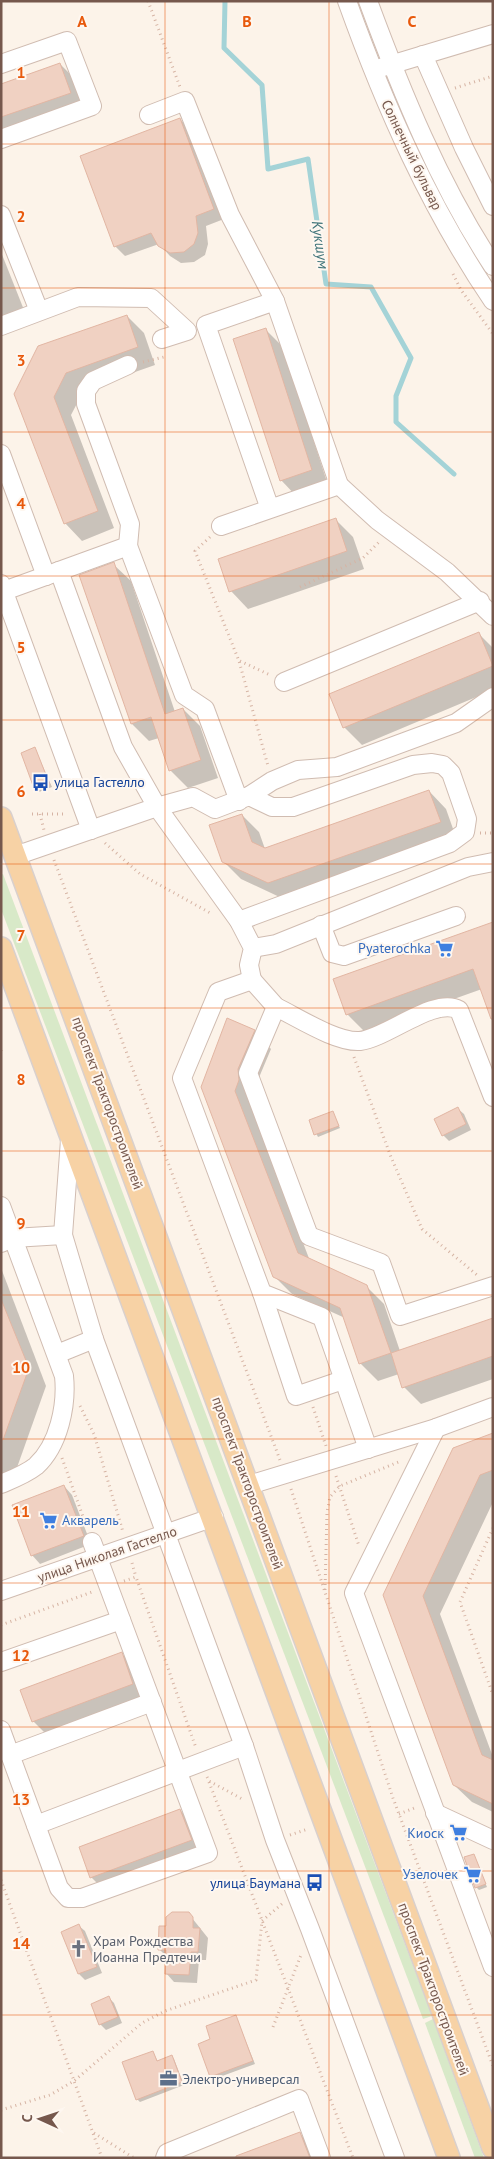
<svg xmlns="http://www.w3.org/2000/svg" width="494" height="2159" font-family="'PT Sans',sans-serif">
<rect width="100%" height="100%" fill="#fcf3e9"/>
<g fill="#d8e9c8">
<polygon points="3,874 432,2016 423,2019 1,909 1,875"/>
<polygon points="433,2019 484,2158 475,2158 425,2023"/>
</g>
<g fill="#0003">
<polygon points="60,64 77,81 87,110 1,141 1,85"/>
<polygon points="180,119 190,130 224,219 206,226 208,244 205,255 194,262 181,263 170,256 159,244 125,256 115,246"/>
<polygon points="1,252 26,315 1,325"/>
<polygon points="127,316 144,333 155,365 84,390 71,415 114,528 82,541 65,523 15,394"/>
<polygon points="266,330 283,347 329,488 298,498 281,480"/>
<polygon points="335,519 353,537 364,569 248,609 231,591"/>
<polygon points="113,564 131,581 175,712 183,709 200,726 218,778 188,788 171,771 159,738 149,741 132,724"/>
<polygon points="479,634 493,648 493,690 362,745 344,727"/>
<polygon points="35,749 52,787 39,792 37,790"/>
<polygon points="429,791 446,809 457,840 286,900 241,879 223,861 242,815 259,832 265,849"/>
<polygon points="493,923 493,1021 482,989 364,1031 347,1014"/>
<polygon points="254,1031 271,1049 255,1087 256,1098 252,1109 310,1261 366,1286 384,1304 400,1351 493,1319 493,1379 421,1404 404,1387 399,1374 378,1381 360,1363 345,1318 292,1294 274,1276 202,1087"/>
<polygon points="458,1109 464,1114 471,1130 449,1141 443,1135"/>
<polygon points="332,1112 340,1128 318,1137 310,1121"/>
<polygon points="1,1268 46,1386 14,1476 1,1480"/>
<polygon points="493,1434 493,1502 440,1614 493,1757 493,1812 472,1802 454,1785 384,1595"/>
<polygon points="64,1486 72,1495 91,1544 40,1564 32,1555"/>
<polygon points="121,1653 139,1671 150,1701 50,1738 33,1721"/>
<polygon points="180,1810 197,1827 208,1858 109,1895 92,1878 80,1847"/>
<polygon points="473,1855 487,1887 479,1890 476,1887"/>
<polygon points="188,1913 208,1938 206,1960 199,1960 197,1983 174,1982 166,1973 167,1957 159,1949 167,1927"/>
<polygon points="79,1926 85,1931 102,1973 85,1980 79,1974 62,1933"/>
<polygon points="109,1998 114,2003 122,2023 106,2030 100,2024"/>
<polygon points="236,2017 255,2064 214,2079 199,2044 212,2040"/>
<polygon points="153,2052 158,2062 172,2056 174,2059 184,2085 140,2102 137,2099"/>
<polygon points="300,2134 317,2151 319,2158 236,2158"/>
</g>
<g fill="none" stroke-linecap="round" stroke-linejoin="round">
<polyline stroke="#a4d3d7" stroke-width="5" points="225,1 224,48 262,85 268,169 308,159 326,284 371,287 411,358 396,396 396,422 454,474"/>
</g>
<g fill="#f0d1c2" stroke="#e2b6a3">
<polygon points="60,63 71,93 1,117 1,84"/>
<polygon points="180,118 214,209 196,216 198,233 194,244 184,252 170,253 158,246 151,233 114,247 80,156"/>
<polygon points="127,315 138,347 66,373 54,397 98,511 64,524 14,394 38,346"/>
<polygon points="266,328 312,470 280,481 233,339"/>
<polygon points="336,518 347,551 229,592 218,559"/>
<polygon points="114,562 165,714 183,708 201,760 169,771 151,717 131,724 79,575"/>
<polygon points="479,632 493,666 343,728 329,694"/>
<polygon points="35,747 50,785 35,791 21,753"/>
<polygon points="429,790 441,822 268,883 222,862 209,825 242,814 252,842 265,848"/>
<polygon points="493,922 493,1019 491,1019 473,969 346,1015 333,979"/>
<polygon points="227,1018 255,1030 238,1069 239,1080 235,1091 298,1253 367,1285 391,1353 359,1364 340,1308 273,1277 201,1087"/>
<polygon points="458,1107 466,1124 442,1136 434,1119"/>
<polygon points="333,1111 339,1126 314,1135 309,1120"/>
<polygon points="1,1299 29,1368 3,1440 1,1440"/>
<polygon points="493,1318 493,1356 402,1388 391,1353"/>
<polygon points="493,1433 493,1470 480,1475 423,1596 482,1755 493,1760 493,1804 453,1785 383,1595 453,1448"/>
<polygon points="64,1485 84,1536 31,1556 12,1505"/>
<polygon points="122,1652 133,1684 32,1722 20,1690"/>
<polygon points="180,1809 192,1840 90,1878 79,1847"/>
<polygon points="474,1854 486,1884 475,1888 464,1857"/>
<polygon points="172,1912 189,1912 193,1917 193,1928 200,1928 198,1952 191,1952 189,1975 165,1974 166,1950 158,1950 159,1926 166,1926 166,1917"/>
<polygon points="79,1924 97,1967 78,1974 61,1932"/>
<polygon points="109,1996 118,2017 99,2025 91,2004"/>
<polygon points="236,2015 253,2061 210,2077 198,2044 210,2039 206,2026"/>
<polygon points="153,2051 157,2061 172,2055 182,2082 136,2100 122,2062"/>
<polygon points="300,2132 310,2158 236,2158 236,2156"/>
</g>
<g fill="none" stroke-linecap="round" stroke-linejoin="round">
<defs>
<g id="minor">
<path d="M347,1C385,107 430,208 493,301"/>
<path d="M368,1C402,93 439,184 493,266"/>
<polyline points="423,55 464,148 493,206"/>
<polyline points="1,64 67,41 92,106 1,139"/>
<polyline points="380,68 493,34"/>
<polyline points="149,115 185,101 230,215 275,301"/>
<polyline points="1,215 39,311"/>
<polyline points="1,326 78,297 151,298 187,331 162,339"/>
<polyline points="1,454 46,576"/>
<polyline points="339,485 377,520 447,572 493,616"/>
<polyline points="221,526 270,509 206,325 275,301 339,485 270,509"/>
<polyline points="128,546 184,695 205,709 239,801"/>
<polyline points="59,571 123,747 157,807 239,921 253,948 249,965 252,980"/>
<polyline points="1,584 91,830"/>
<polyline points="4,591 128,546 130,524 86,404 86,391 93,381 128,365"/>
<polyline points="284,682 480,601"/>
<polyline points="15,856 157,807 193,797 215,809 249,796 272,781 298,770 337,767 456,723 493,697"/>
<polyline points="239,921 450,843 465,832 467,819 451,773 443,765 432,763 413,765 293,807 272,807 249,796"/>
<polyline points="321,925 332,953 344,956 456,916"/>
<polyline points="253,948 276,944 468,867 493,862"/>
<path d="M276,1007C297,1017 337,1043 360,1041C387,1038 435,996 459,1010L493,1097"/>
<polyline points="70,1140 63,1235 94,1339 244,1746 275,1840 310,1929 395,2158"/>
<path d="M1,1206L64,1376C67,1405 59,1445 36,1466C26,1474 13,1479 1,1484"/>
<polyline points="1,1243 13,1238 63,1235"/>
<polyline points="262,1293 296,1396 343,1380"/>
<polyline points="57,1354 94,1339"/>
<polyline points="436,1428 354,1593 493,1967"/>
<polyline points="368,1449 322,1317 262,1293 182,1078 218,992 252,980 276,1007 248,1073 309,1236 381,1263 400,1316 493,1286"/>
<polyline points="249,1485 436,1428 493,1407"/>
<polyline points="1,1591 214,1517"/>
<polyline points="1,1662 121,1620"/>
<polyline points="1,1730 59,1888 68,1898 82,1898 208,1853 92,1542"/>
<polyline points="10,1755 152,1702"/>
<polyline points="435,1813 493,1840"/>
<polyline points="36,1825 244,1746"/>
<polyline points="165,2158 167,2153 299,2099 321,2158"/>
</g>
<g id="major">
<polyline points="1,818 493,2148"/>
<polyline points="1,948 449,2158"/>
</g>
</defs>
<use href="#minor" stroke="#d0bcb1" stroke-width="20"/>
<use href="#major" stroke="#d9d0cd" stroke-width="24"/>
<g stroke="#d6b4a4" stroke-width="3" stroke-dasharray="1 4" stroke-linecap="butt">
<polyline points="148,1 180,87"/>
<polyline points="455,88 493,76"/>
<polyline points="453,274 461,290 493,334"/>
<polyline points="143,362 164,357"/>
<polyline points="210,537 195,551 239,661 268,766"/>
<polyline points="300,587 363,558 379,542"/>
<polyline points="240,661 270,675"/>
<polyline points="32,814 67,814"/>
<polyline points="40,814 44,830"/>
<polyline points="480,833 493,833"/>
<polyline points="105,843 140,874 212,914"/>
<polyline points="54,860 280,1460"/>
<polyline points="1,1050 1,1052"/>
<polyline points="354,1057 391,1157 422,1229 477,1275"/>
<polyline points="80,1406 94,1434 123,1532"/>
<polyline points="313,1407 326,1446"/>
<polyline points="62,1458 87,1528"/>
<polyline points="336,1476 359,1546"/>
<polyline points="291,1489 393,1798 493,2066"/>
<polyline points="493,1528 460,1602 493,1695"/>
<polyline points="132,1563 136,1577"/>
<polyline points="124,1581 136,1577 196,1748"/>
<polyline points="325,1590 327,1512 330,1497 340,1486 401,1461"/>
<polyline points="1,1625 92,1592"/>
<polyline points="207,1777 209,1781 244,1800"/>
<polyline points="209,1782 353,2158"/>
<polyline points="399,1814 417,1807"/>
<polyline points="290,1835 308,1829"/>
<polyline points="1,1880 102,2158"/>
<polyline points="273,2027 301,1955"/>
<polyline points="1,2110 50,2095 74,2081 142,2023 165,2011 256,1980 262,1921 283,1903"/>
<polyline points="94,2133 134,2158"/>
</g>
<use href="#minor" stroke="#fff" stroke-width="18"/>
<use href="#major" stroke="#f7d2a5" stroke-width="21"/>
</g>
<path fill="none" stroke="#e8590c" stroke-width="1" stroke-opacity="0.55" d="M165,1V2158M329,1V2158M1,144H493M1,288H493M1,432H493M1,576H493M1,720H493M1,864H493M1,1008H493M1,1151H493M1,1295H493M1,1439H493M1,1583H493M1,1727H493M1,1871H493M1,2015H493"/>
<defs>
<symbol id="bus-bare" viewBox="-9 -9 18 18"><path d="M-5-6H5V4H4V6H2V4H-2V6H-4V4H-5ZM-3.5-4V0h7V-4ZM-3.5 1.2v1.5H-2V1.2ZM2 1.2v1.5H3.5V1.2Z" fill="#1a4fb4" stroke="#fef7f0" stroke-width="2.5" paint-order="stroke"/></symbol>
<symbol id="supermarket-bare" viewBox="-9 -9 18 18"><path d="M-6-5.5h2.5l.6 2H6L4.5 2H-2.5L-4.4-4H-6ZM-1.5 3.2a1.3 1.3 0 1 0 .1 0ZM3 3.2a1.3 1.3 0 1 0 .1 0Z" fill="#3f7fe0" stroke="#fef7f0" stroke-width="2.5" paint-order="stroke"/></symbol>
<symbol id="church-bare" viewBox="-9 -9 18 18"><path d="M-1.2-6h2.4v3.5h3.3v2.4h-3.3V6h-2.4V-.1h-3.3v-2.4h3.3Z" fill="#6b7280" stroke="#fef7f0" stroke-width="2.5" paint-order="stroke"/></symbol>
<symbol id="office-bare" viewBox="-9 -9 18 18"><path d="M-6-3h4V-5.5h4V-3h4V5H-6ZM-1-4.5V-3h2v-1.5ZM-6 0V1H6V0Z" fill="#5c6f8a" stroke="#fef7f0" stroke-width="2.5" paint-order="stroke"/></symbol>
</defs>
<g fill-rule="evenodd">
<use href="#bus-bare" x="28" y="770" width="25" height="25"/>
<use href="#supermarket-bare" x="432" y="936" width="25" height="25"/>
<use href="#supermarket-bare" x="36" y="1508" width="25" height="25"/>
<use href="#supermarket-bare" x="446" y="1820" width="25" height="25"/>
<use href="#supermarket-bare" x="460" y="1862" width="25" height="25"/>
<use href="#bus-bare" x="302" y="1870" width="25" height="25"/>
<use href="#church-bare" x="66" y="1936" width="25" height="25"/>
<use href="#office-bare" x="156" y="2066" width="25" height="25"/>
</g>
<g text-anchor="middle" stroke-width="4" stroke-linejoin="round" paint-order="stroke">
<g font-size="14" fill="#76584d" stroke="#fef7f0">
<text transform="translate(412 155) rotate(64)" y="5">Солнечный бульвар</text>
<text transform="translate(108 1103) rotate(70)" y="5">проспект Тракторостроителей</text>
<text transform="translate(248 1483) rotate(70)" y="5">проспект Тракторостроителей</text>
<text transform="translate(107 1554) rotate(-19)" y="5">улица Николая Гастелло</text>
<text transform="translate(434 1989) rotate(70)" y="5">проспект Тракторостроителей</text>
</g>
<g font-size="14" fill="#164399" stroke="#fef7f0" text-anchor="start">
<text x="54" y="787">улица Гастелло</text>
<text x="301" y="1888" text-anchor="end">улица Баумана</text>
</g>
<g font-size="14" fill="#366cbe" stroke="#fef7f0" text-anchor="end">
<text x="431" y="953">Pyaterochka</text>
<text x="62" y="1525" text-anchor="start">Акварель</text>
<text x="444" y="1838">Киоск</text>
<text x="458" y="1879">Узелочек</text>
</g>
<g font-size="14" fill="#5b616d" stroke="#fef7f0" text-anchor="start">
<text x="93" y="1946">Храм Рождества<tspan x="93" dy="16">Иоанна Предтечи</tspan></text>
</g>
<g font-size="14" fill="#4e5e75" stroke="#fef7f0" text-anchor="start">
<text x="182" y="2084">Электро-универсал</text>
</g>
<g font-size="15" font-style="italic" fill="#41757a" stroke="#fef7f0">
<text transform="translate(320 245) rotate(82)" y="5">Кукшум</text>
</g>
</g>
<g font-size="16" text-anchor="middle" font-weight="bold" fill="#e8590c" stroke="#fef7f0" stroke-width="4" stroke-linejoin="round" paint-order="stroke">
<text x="82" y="27">A</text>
<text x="247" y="27">B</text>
<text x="412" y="27">C</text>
<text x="21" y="78">1</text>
<text x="21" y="222">2</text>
<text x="21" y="366">3</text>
<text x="21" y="509">4</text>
<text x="21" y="653">5</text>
<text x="21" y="797">6</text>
<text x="21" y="941">7</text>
<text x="21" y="1085">8</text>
<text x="21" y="1229">9</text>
<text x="21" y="1373">10</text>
<text x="21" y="1517">11</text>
<text x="21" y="1661">12</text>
<text x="21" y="1805">13</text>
<text x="21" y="1949">14</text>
</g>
<rect width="494" height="2159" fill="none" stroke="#76584d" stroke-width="5"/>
<g transform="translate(40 2119) rotate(273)" stroke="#fef7f0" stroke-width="4" paint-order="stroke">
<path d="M0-4L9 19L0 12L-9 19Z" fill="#76584d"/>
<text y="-8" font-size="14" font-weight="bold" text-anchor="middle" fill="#76584d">С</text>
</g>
</svg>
